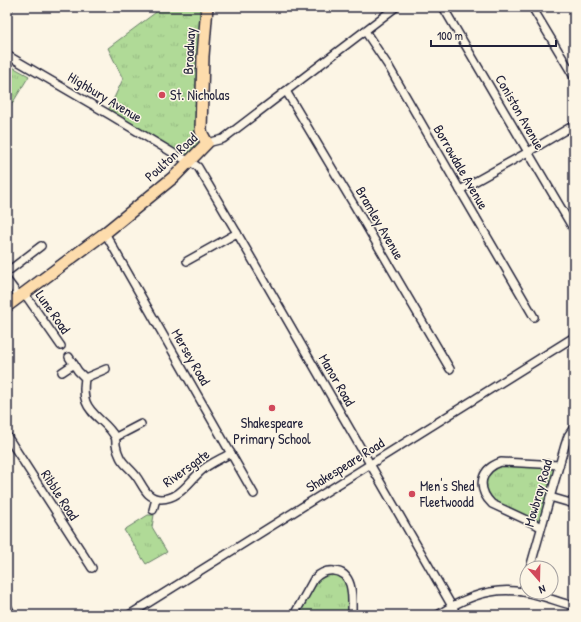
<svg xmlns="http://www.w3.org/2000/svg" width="581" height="622" font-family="'Patrick Hand',sans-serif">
<defs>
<pattern id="grass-tufts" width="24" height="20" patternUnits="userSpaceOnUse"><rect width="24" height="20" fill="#b0da97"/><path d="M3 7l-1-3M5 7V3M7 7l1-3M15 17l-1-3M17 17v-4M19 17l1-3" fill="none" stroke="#97bb83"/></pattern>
</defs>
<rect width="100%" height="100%" fill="#fcf5e5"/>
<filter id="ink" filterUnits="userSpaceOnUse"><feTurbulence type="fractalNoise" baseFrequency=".025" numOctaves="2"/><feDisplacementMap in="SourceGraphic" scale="8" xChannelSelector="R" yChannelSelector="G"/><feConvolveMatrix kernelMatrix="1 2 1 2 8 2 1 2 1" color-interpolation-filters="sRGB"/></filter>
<g filter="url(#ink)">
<g fill="url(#grass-tufts)" stroke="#697e69">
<polygon points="163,7 207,7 201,112 207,143 189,161 107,113 123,79 108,48"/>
<polygon points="7,64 29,76 7,112"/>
<polygon points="495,464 559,465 541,527 492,504 482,482"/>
<polygon points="148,515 154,515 152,527 167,552 146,564 124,530"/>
<polygon points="323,572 346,577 352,615 294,615"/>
</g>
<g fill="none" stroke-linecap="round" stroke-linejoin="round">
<defs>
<g id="minor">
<polyline points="443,7 528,152 574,230"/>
<polyline points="532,7 574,77"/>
<polyline points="7,10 9,7"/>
<polyline points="365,31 389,67 464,197 534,317"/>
<polyline points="7,55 110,115 178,156 189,161 198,167 237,233 457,615"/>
<polyline points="286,91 354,205 450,369"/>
<polyline points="207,143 223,139 396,7"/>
<polyline points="460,190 528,152 574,125"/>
<polyline points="105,233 254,494"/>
<polyline points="187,261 237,233"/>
<polyline points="7,272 41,246"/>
<polyline points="7,280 19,296"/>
<polyline points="24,293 61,346"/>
<path d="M69,357L78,371L85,378C84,386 83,394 86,402C91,416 108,423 115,437C116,439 116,443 116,445C117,450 118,453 120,457C123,464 131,469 136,476C143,485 146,499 161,499C179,499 188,483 200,472C208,464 221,459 231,453"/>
<polyline points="62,372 74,364"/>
<polyline points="85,378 106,369"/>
<polyline points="7,436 92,568"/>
<polyline points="116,437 141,424"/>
<polyline points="550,497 574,504"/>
<polyline points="153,510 156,499"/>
<path d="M541,527L537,525L492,504C476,488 480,469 501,462L559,465"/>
<polyline points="530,568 565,445 568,436 574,427"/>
<polyline points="523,592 527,579"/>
<polyline points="7,606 12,615"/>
<polyline points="129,615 574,337"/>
<path d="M294,615L314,579C319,574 326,570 334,571C355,572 352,600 352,615"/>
<path d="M438,615C463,598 491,586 523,592C539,594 558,602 574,606"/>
</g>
<polyline id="primary" points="7,306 105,233 164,185 175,176 207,143 202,134 201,130 203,56 207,7"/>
</defs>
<use href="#minor" stroke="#22223b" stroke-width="10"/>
<use href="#primary" stroke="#22223b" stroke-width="14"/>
<use href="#minor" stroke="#fcf5e5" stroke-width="7"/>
<use href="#primary" stroke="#fddcac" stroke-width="11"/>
</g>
</g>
<g fill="#d1495b" stroke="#fcf5e5" stroke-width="1.5">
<circle cx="162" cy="95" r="4"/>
<circle cx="272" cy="408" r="4"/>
<circle cx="412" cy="494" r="4"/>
</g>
<g text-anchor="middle" stroke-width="3" stroke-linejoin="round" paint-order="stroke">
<g font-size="14" fill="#22223b" stroke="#fcf5e5">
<text transform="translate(189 51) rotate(-87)" y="5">Broadway</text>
<text transform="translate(105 97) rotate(31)" y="5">Highbury Avenue</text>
<text transform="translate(520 112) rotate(60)" y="5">Coniston Avenue</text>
<text transform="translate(171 157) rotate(-42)" y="5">Poulton Road</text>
<text transform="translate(461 167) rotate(60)" y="5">Borrowdale Avenue</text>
<text transform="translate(380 223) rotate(60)" y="5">Bramley Avenue</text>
<text transform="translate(53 312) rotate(55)" y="5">Lune Road</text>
<text transform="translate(191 357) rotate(60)" y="5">Mersey Road</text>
<text transform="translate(337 380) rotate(60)" y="5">Manor Road</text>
<text transform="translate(345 465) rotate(-32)" y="5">Shakespeare Road</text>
<text transform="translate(186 468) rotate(-36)" y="5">Riversgate</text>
<text transform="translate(538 493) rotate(-74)" y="5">Mowbray Road</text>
<text transform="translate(60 495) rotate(57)" y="5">Ribble Road</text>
</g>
<g font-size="14" fill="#22223b" stroke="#fcf5e5" text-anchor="start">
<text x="170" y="100">St. Nicholas</text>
<text x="272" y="428" text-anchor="middle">Shakespeare<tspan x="272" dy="16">Primary School</tspan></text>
<text x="420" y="491">Men's Shed<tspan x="420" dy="16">Fleetwoodd</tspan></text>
</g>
</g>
<rect width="581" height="622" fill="none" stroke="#fcf5e5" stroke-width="24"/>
<rect x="12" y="12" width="557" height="598" fill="none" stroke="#22223b" stroke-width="1.5" filter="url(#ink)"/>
<g transform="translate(539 580) rotate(160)"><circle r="19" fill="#fcf5e5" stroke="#a5a1a1"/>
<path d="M0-3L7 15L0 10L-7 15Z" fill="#d1495b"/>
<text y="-6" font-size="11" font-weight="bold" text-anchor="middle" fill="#22223b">N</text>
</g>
<path d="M431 40v6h125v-6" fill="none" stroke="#22223b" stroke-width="2"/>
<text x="437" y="40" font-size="12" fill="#22223b" stroke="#fcf5e5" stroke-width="3" paint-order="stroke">100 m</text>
</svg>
